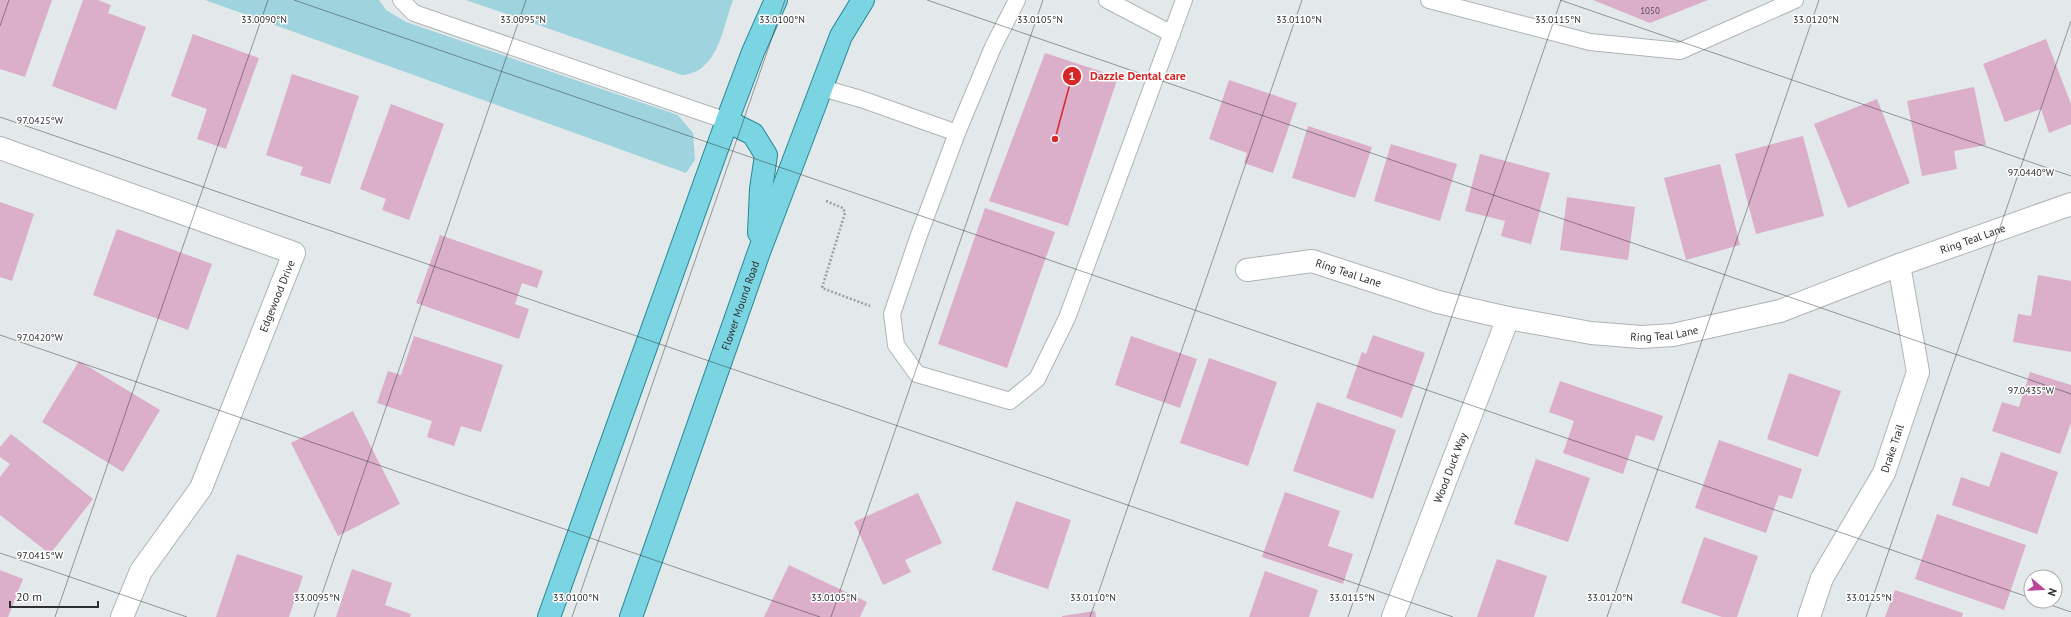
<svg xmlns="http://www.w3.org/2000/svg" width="2071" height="617" font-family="'PT Sans',sans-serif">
<rect width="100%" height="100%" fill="#e3e9ea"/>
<g fill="#9fd3dd">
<polygon points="205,0 379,0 386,10 406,22 678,115 693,133 695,160 686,173"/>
<path d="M466,0H733C723,27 718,73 682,75Z"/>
</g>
<g fill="#dbaec9">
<polygon points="0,0 52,0 25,77 0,69"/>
<polygon points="83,0 98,0 111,5 108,13 146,27 116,110 52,86"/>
<polygon points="1593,0 1708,0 1650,23"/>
<polygon points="193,34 259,58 226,149 197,139 207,109 171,96"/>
<polygon points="2046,39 2071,104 2071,124 2049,133 2041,109 2005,122 1983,64"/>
<polygon points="1045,53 1118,77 1068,226 989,201"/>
<polygon points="292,74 359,96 330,184 300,175 303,167 266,155"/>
<polygon points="1229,80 1297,103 1273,173 1244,163 1247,153 1209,139"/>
<polygon points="1974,87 1986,145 1954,151 1957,169 1922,176 1907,101"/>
<polygon points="1877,99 1910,183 1848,208 1814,124"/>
<polygon points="391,104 444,124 409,220 382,210 386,199 360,189"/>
<polygon points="1308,126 1372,147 1355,198 1292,178"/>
<polygon points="1803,136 1824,216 1756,234 1735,154"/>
<polygon points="1391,144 1457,164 1440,221 1374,201"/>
<polygon points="1480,154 1550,173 1531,244 1501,236 1505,221 1465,211"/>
<polygon points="1720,164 1740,245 1686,260 1664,178"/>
<polygon points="1567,197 1635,207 1628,260 1560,250"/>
<polygon points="0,202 34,214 12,281 0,277"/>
<polygon points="985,208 1055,232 1007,368 938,344"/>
<polygon points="117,229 212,264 188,330 93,295"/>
<polygon points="440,235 543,271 537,288 522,283 515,304 529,309 519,339 416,303"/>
<polygon points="2038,275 2071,281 2071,352 2013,342 2018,314 2031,316"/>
<polygon points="1373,335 1425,353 1402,418 1346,398 1362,352 1366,354"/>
<polygon points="414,336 503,365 481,432 461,426 454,446 427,437 432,421 377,403 388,371 401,375"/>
<polygon points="1131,336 1197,359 1180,408 1115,385"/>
<polygon points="1209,358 1277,382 1248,466 1180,443"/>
<polygon points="79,361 160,410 123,472 42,422"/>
<polygon points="2030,372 2071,385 2071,423 2060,454 1992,431 2002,402 2019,407"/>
<polygon points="1789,373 1841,391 1818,457 1767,439"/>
<polygon points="1560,381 1663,416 1654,441 1636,435 1623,474 1563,453 1574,421 1549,412"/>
<polygon points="1317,402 1396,430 1373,499 1293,471"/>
<polygon points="353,411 400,504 338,536 291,443"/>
<polygon points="11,434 93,499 50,554 0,515 0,477 10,464 0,457 0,447"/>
<polygon points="1719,440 1802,469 1792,499 1779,495 1766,533 1695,508"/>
<polygon points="2001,452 2058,472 2037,534 1952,505 1961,477 1989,487"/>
<polygon points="1536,459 1590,478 1568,542 1514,524"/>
<polygon points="1285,492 1340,511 1328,546 1353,554 1343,584 1262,557"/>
<polygon points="918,493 942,543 905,560 911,572 883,585 854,522"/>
<polygon points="1016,501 1071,520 1048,589 992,570"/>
<polygon points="1937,514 2026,545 2004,610 1915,579"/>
<polygon points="1704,537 1758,556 1737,617 1722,617 1681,603"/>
<polygon points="237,554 303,576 289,617 216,617"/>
<polygon points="1497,559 1547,576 1534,617 1477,617"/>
<polygon points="789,565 867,602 860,617 764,617"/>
<polygon points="352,569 392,583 385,605 411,614 410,617 336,617"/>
<polygon points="0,570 23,579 8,617 0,617"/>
<polygon points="1265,571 1318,590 1309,617 1249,617"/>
<polygon points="1895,590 1963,613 1962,617 1885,617"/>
<polygon points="1095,611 1096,617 1062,617 1062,616"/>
</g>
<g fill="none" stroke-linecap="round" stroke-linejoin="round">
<defs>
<g id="service">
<polyline points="401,0 414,13 727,121"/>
<polyline points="1107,0 1172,34"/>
<polyline points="1429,0 1590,42 1680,51 1795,0"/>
<polyline points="822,88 861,99 957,133 919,235 892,314 896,345 917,374 1010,401 1037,379 1067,318 1184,0"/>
<polyline points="957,133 993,47 1017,0"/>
</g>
<g id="minor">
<polyline points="0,148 294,253 201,488 141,571 122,617"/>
<path id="s1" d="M1247,270L1312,261L1438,302L1508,318L1591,333L1641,337L1673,335L1780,311L1899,265L2071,204"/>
<path id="s2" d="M1393,617L1508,318"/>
<path id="s3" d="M1809,617L1822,578L1884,473L1918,372L1899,265"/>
</g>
<g id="primary">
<polyline points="727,121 753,134 766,155 761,189 759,233"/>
<polyline points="549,617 727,121 753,52 776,0"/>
<path id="s4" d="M631,617L759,252L841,36L863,0"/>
</g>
</defs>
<use href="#service" stroke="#aeb4b5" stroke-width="18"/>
<use href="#minor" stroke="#aeb4b5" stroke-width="24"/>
<use href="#primary" stroke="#268796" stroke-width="24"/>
<polyline stroke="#9ba0a1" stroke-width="2.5" stroke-dasharray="2 2" stroke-linecap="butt" points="826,201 843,208 845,213 822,288 870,306"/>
<use href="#service" stroke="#fff" stroke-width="16"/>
<use href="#minor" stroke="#fff" stroke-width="22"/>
<use href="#primary" stroke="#7ad4e2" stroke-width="22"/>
</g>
<path fill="none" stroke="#2c2e2f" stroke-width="1" stroke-opacity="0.45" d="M294,0L2031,598M927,0L2071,394M1560,0L2071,176M0,26L9,0M0,117L1453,617M0,335L820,617M0,553L187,617M2039,601L2071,612M55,617L268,0M314,617L526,0M572,617L785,0M831,617L1043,0M1090,617L1302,0M1348,617L1561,0M1607,617L1819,0M1866,617L2071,21"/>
<g text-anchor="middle" stroke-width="3" stroke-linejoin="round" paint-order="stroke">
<g font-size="9" fill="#584e56">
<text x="1650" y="14">1050</text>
</g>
<g font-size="11" fill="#2c2e2f" stroke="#fff">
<text dy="4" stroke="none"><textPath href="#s1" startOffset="752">Ring Teal Lane</textPath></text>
<text dy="4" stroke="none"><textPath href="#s1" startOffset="104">Ring Teal Lane</textPath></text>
<text transform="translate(277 296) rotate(-68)" y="4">Edgewood Drive</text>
<text dy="4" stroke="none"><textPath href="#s4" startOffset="330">Flower Mound Road</textPath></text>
<text dy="4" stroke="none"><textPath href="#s1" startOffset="428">Ring Teal Lane</textPath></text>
<text dy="4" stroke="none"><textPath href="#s3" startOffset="189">Drake Trail</textPath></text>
<text dy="4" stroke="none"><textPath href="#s2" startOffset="160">Wood Duck Way</textPath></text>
</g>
</g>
<g font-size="10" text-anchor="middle" fill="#2c2e2f" stroke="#fff" stroke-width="3" stroke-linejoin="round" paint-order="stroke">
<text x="782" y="23">33.0100°N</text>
<text x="264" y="23">33.0090°N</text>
<text x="523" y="23">33.0095°N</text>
<text x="1040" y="23">33.0105°N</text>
<text x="1299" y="23">33.0110°N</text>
<text x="1558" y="23">33.0115°N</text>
<text x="1816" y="23">33.0120°N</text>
<text x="40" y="124">97.0425°W</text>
<text x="2031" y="176">97.0440°W</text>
<text x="40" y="341">97.0420°W</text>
<text x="2031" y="394">97.0435°W</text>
<text x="40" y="559">97.0415°W</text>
<text x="317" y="601">33.0095°N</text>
<text x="576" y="601">33.0100°N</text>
<text x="834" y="601">33.0105°N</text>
<text x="1093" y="601">33.0110°N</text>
<text x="1352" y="601">33.0115°N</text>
<text x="1610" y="601">33.0120°N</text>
<text x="1869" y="601">33.0125°N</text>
</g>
<path fill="none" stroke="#d62828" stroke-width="1.5" d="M1055 139L1072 76"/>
<g fill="#d62828" stroke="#fff" stroke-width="1.5">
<circle cx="1055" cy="139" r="4"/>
<circle cx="1072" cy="76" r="10"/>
</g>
<g font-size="12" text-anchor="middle" font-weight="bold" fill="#fff">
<text x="1072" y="80">1</text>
</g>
<g font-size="12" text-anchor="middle" font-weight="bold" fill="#d62828" stroke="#fff" stroke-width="3" stroke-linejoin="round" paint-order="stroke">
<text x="1138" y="80">Dazzle Dental care</text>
</g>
<g transform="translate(2043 589) rotate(109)"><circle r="19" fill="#ffffff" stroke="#ababac"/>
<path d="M0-3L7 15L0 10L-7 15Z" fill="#bd4498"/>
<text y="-6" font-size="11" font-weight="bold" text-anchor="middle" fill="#2c2e2f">N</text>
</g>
<path d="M10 601v6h88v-6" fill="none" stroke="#2c2e2f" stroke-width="2"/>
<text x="16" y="601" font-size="12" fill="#2c2e2f" stroke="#ffffff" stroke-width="3" paint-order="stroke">20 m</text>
</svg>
